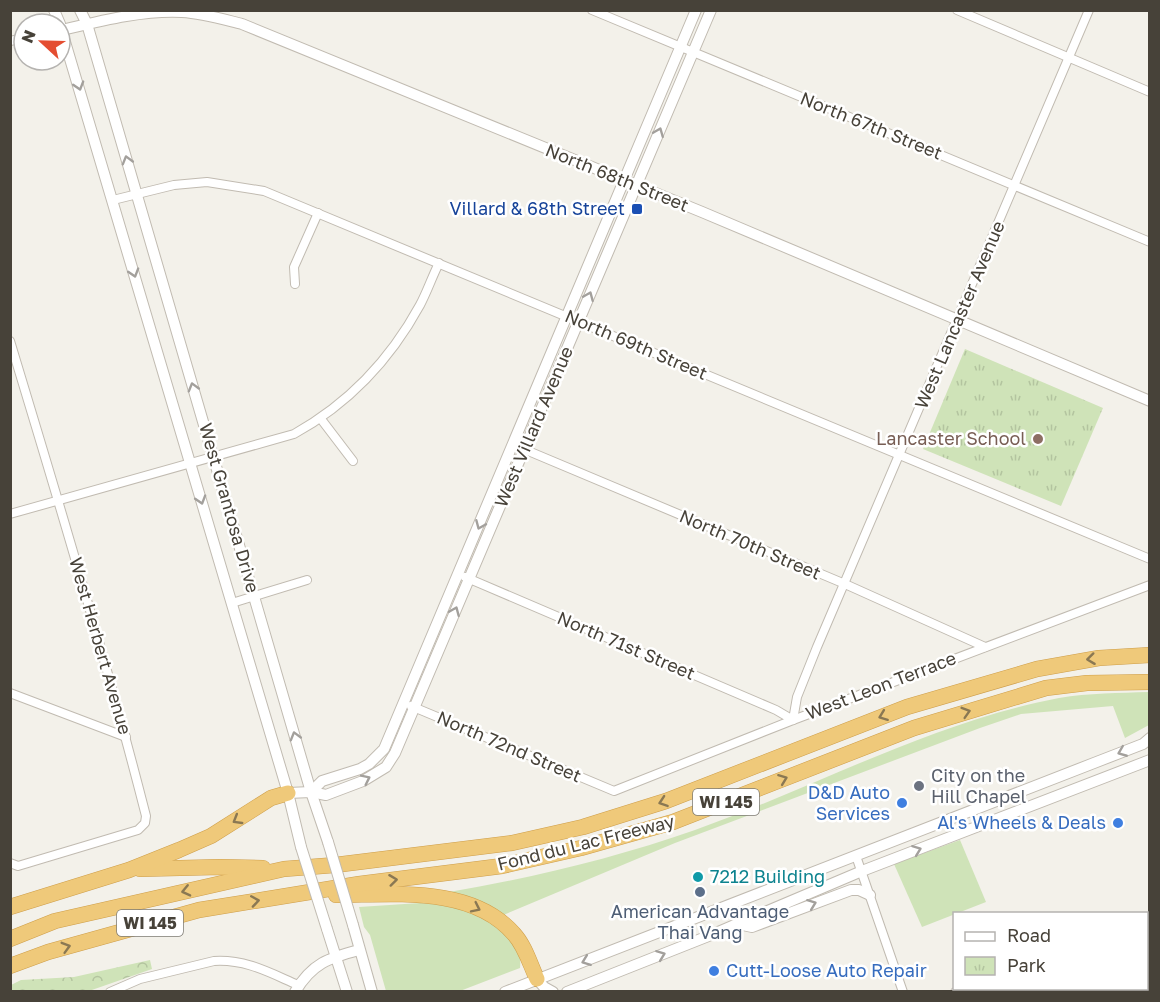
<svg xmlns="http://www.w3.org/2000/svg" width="1160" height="1002" font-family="'Golos Text',sans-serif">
<defs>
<pattern id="forest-crowns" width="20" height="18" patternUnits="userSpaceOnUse" patternTransform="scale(1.5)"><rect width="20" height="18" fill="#cfe3b8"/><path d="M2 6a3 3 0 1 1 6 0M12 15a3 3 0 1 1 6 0" fill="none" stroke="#b3c49f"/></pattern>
<pattern id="park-tufts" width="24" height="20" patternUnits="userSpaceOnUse" patternTransform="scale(1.5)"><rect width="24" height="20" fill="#cfe3b8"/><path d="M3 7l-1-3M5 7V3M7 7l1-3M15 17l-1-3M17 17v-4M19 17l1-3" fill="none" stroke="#b3c49f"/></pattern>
</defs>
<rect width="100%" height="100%" fill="#f3f1ea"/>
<g fill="#cfe3b8">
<path d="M1149,692V725L1125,738L1113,706L1021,714L980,728L675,843L501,916L449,892C532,878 615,858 695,830C816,787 932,722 1059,698C1089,693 1119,693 1149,692Z"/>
<polygon points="960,840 986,902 922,927 894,864"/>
<path d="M420,903C430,904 442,904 453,906C482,913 524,933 520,968L460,991H386L370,935L364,927L359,907Z"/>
</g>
<polygon fill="url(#forest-crowns)" points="150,960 152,969 89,991 11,991 11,985 21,980 74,977"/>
<polygon fill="url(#park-tufts)" points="965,349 1103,408 1061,506 923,449"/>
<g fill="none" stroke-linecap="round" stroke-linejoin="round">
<defs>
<g id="minor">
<polyline points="592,10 1150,242"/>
<polyline points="957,10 1150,92"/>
<polyline points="10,41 24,38"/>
<polyline points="113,200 174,185 207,182 264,191 1150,559"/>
<polyline points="295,284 294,267 318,213"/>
<path d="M10,341C58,499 105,656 146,816L145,823L138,830L18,866L10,863"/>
<polyline points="321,419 353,461"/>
<polyline points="514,445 845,584 985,647"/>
<path d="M10,514L294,434C348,404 390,360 420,305C427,292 432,277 439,263"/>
<polyline points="465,577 776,710 793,720 797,697 817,647 1089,10"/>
<polyline points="232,603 307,580"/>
<polyline points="10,693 126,737"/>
<polyline points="411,706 614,791 793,720 1150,585"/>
<polyline points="856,856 903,992"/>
<polyline points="1146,921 1150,920"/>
<polyline points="1146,968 1150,970"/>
<path d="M110,992L140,979L214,961C246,959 270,973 298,985"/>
<polyline points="955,992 963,988"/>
</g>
<g id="tertiary">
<polyline points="54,10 60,24"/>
<polyline points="80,10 87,24 311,792 328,842"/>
<polyline points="60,25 288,793 301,847"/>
<path d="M62,30C100,21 142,10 182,12C202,13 222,19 242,24L702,212L1150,401"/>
<polyline points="311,792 322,781 360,769 369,764 384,749 696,10"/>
<polyline points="288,793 311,792 326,795 363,781 386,767 395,753 711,10"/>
<polyline points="738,924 752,927 851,890 859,890 870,895"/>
<polyline points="353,925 372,992"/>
<polyline points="327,929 347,992"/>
<polyline points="537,979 544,987 553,992"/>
<path d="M295,992C312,963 329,958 359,950"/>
<polyline points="505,992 1094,763 1143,744 1150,738"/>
<polyline points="567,992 711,935 862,871 1150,760"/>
</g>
<g id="motorway">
<polyline points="140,869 220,867 263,868"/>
<path d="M336,895C393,895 472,885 514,934C525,946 530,964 537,979"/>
<polyline points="10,907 129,870 179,850 211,836 271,798 288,793"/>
<polyline points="10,939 55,921 284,869 335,865 512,843 583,827 666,801 907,707 1037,669 1099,658 1150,655"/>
<polyline points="10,966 48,952 199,910 359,884 502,866 581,848 673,822 914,728 1046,688 1087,683 1150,682"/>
</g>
</defs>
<use href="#minor" stroke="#c1bbb1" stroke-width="10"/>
<use href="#tertiary" stroke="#c1bbb1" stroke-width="12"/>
<use href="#motorway" stroke="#ce9e4a" stroke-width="16"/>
<use href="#minor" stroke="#fff" stroke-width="8"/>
<use href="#tertiary" stroke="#fff" stroke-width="10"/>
<use href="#motorway" stroke="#efc97a" stroke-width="15"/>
<defs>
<g id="tertiary-bridge">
<polyline points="328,842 353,925"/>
<polyline points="301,847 327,929"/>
</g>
</defs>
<use href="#tertiary-bridge" stroke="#c1bbb1" stroke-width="12" stroke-linecap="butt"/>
<use href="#tertiary-bridge" stroke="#fff" stroke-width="10"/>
</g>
<defs><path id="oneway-chevron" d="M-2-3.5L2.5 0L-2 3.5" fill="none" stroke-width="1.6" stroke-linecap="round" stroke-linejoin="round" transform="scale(1.5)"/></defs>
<g stroke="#a3a09c">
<use href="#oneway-chevron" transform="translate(79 86) rotate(73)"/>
<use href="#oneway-chevron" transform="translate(659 132) rotate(-68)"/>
<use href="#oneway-chevron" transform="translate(127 160) rotate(-106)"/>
<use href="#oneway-chevron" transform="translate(134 273) rotate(73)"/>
<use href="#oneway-chevron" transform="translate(589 296) rotate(-67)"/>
<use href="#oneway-chevron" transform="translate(193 387) rotate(-106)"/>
<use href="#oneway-chevron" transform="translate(201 500) rotate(73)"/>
<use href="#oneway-chevron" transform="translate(480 525) rotate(113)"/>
<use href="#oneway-chevron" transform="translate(455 611) rotate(-67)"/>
<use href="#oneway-chevron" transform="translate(295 736) rotate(-106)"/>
<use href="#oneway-chevron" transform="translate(1122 752) rotate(158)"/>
<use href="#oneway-chevron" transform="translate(366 779) rotate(-26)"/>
<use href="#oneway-chevron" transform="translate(917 850) rotate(-21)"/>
<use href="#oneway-chevron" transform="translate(812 904) rotate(-21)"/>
<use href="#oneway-chevron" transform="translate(661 955) rotate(-21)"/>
<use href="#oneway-chevron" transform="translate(586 961) rotate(159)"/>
</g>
<g stroke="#8a7853">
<use href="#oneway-chevron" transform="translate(1091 659) rotate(173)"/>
<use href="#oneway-chevron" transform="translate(966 712) rotate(-17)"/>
<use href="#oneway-chevron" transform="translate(883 716) rotate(159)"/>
<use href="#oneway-chevron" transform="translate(783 779) rotate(-21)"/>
<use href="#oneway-chevron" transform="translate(663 802) rotate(161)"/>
<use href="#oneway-chevron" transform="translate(237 820) rotate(149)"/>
<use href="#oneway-chevron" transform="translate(393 880) rotate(-7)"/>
<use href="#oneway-chevron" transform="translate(186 891) rotate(167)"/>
<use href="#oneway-chevron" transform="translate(255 901) rotate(-9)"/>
<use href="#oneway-chevron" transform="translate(476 908) rotate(26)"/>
<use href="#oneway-chevron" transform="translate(66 947) rotate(-16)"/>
</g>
<rect fill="#1a4fb4" stroke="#fff" stroke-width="2" x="631" y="203" width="12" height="12" rx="3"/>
<circle fill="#8d6e63" stroke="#fff" stroke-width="2" cx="1038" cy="439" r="6"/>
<circle fill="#6b7280" stroke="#fff" stroke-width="2" cx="919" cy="786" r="6"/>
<g fill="#3f7fe0" stroke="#fff" stroke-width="2">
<circle cx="902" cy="803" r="6"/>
<circle cx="1118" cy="823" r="6"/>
<circle cx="714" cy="971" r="6"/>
</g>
<circle fill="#0f9aa8" stroke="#fff" stroke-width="2" cx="698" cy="877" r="6"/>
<circle fill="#5c6f8a" stroke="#fff" stroke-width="2" cx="700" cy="892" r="6"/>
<g text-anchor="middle" stroke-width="5" stroke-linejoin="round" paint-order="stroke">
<g fill="#fff" stroke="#7e7b74" stroke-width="1.5">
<rect x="693" y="789" width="66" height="26" rx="4.5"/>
<rect x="117" y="910" width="66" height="26" rx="4.5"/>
</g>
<g font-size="16" font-weight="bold" fill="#474239">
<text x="726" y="808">WI 145</text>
<text x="150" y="929">WI 145</text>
</g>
<g font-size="18" fill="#474239" stroke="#fff">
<text transform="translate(871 126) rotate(22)" y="6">North 67th Street</text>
<text transform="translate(617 178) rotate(22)" y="6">North 68th Street</text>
<text transform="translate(960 315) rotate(-67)" y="6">West Lancaster Avenue</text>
<text transform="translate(636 345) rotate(23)" y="6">North 69th Street</text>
<text transform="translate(534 427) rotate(-67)" y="6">West Villard Avenue</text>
<text transform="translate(229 508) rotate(74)" y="6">West Grantosa Drive</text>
<text transform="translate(750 545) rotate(23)" y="6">North 70th Street</text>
<text transform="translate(100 646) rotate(74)" y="6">West Herbert Avenue</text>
<text transform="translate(626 646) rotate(23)" y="6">North 71st Street</text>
<text transform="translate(881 686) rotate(-21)" y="6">West Leon Terrace</text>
<text transform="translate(509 747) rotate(23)" y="6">North 72nd Street</text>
<text transform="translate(586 843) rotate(-14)" y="6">Fond du Lac Freeway</text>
</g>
<g font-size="18" fill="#164399" stroke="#fff" text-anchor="end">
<text x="625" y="215">Villard &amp; 68th Street</text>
</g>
<g font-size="18" fill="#785e54" stroke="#fff" text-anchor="end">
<text x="1026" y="445">Lancaster School</text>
</g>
<g font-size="18" fill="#5b616d" stroke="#fff" text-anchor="start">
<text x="931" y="782">City on the<tspan x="931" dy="21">Hill Chapel</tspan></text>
</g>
<g font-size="18" fill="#366cbe" stroke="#fff" text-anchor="end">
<text x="890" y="799">D&amp;D Auto<tspan x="890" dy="21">Services</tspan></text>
<text x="1106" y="829">Al's Wheels &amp; Deals</text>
<text x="726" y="977" text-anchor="start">Cutt-Loose Auto Repair</text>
</g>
<g font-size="18" fill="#0d838f" stroke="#fff" text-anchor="start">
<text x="710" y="883">7212 Building</text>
</g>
<g font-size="18" fill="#4e5e75" stroke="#fff">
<text x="700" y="918">American Advantage<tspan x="700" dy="21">Thai Vang</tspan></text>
</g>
</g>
<rect width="1160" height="1002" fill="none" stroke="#474239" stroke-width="24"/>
<rect x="953" y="912" width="195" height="78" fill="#ffffff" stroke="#b5b3b0" stroke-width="1.5"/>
<rect x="965" y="932" width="30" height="9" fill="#ffffff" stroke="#b5b3b0" stroke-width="1.5"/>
<text x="1007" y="942" font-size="18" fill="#474239">Road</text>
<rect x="965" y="957" width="30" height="18" fill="url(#park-tufts)" stroke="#b5b3b0" stroke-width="1.5"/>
<text x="1007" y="972" font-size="18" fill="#474239">Park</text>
<g transform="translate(42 42) rotate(292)"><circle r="28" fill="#ffffff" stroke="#b5b3b0" stroke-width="1.5"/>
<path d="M0-4.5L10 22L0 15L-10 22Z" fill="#e44d31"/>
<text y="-9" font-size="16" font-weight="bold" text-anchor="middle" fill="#474239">N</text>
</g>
</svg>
